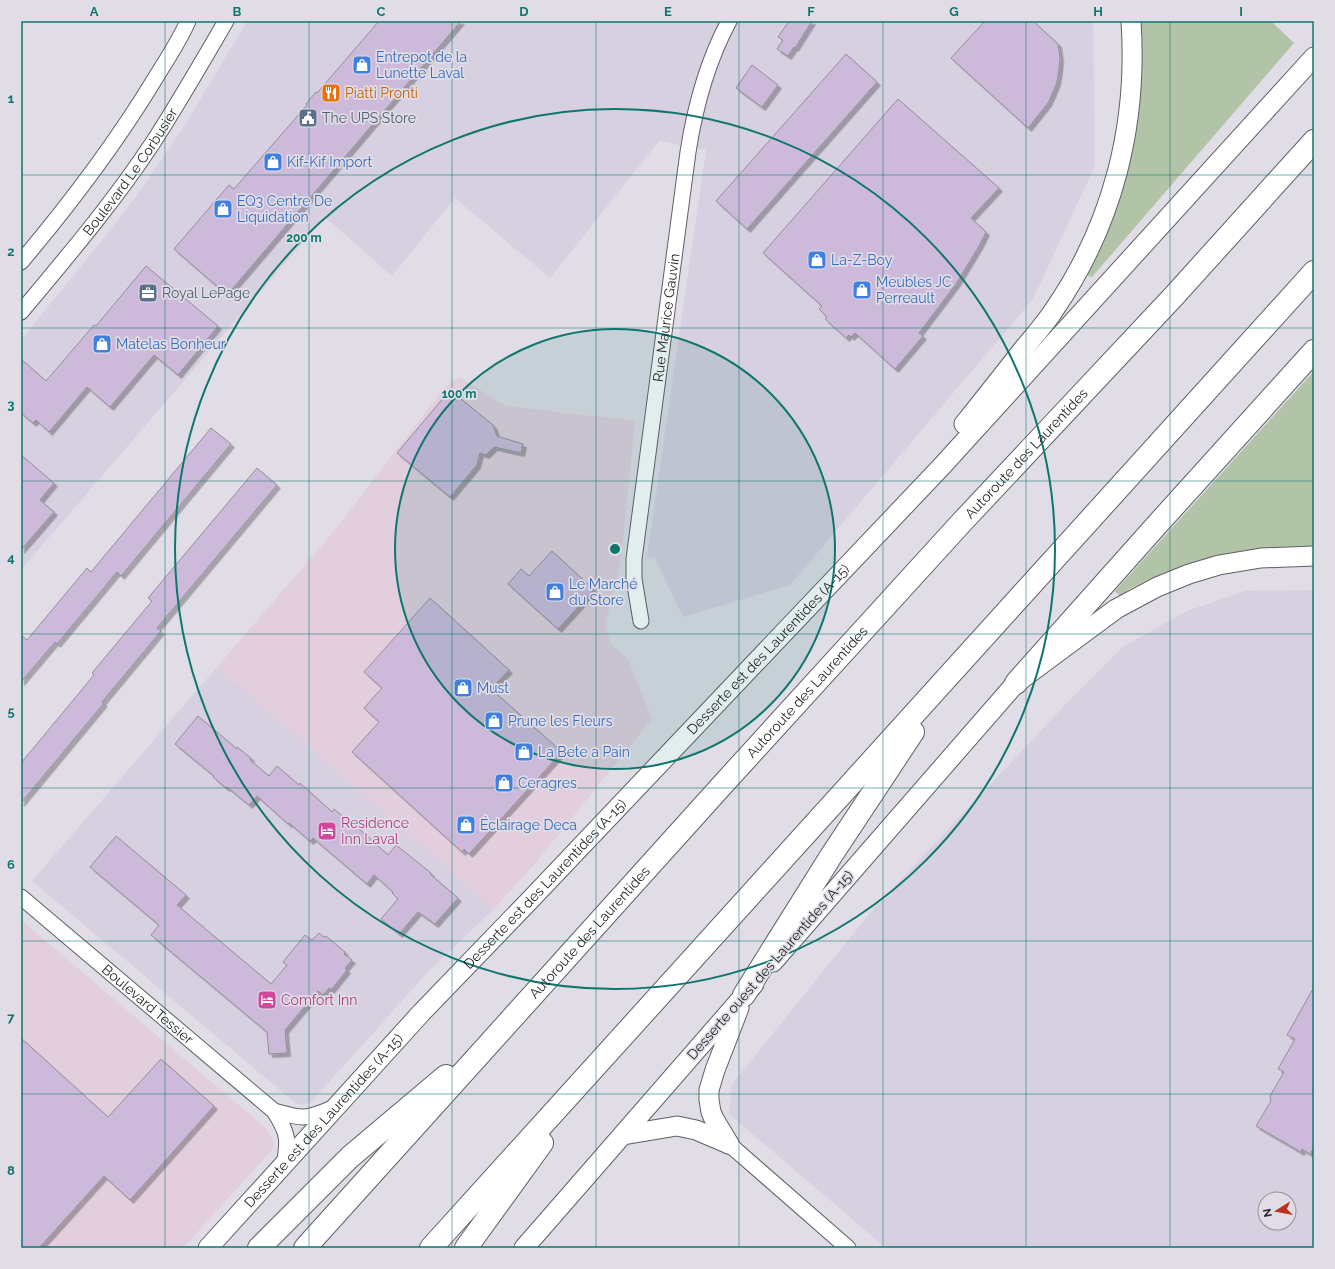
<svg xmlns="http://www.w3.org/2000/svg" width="1335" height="1269" font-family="Raleway,sans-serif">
<defs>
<filter id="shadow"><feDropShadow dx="3.5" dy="3.5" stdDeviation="0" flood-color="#0004"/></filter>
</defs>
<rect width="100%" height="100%" fill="#e1dde6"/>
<g fill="#d6d0e0" fill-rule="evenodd">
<polygon points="247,21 1093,21 1095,166 1033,299 790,585 683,617 655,558 647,557 706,150 659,141 550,278 455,198 392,276 325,217 21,570 21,340 119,219 144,185 186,123"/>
<path d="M1314,590V1248H886L729,1114L732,1084L875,907L1066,704L1124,646L1187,611L1245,591ZM1265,1199H1289V1223H1265Z"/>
<polygon points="217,667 494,909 428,972 313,1100 308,1103 301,1105 294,1102 32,881"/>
</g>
<g fill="#e3cedd">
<polygon points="459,377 506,406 635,421 621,561 605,626 611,644 628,659 652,719 538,860 494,909 217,667 330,536 445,387"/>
<polygon points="21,920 267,1129 274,1143 272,1150 183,1248 21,1248"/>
</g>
<g fill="#b1c4a8">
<polygon points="1139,21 1271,21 1294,43 1092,277 1084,274 1139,85 1142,48"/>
<polygon points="1314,371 1314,547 1178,568 1151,578 1129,589 1120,596 1115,591"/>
</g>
<g fill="#cdbada" stroke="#948f97" filter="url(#shadow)">
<polygon points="379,21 461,21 227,295 174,249 229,185 234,189 307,105 306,104 310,99 316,92 317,93"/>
<polygon points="789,21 812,21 795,48 794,47 788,56 777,49 783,40 778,37"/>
<polygon points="985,21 1033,21 1058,44 1060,58 1059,69 1057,82 1053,92 1048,103 1028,128 951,58"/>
<polygon points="846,54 877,82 747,229 716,201"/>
<polygon points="752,65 778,85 762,107 736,88"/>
<polygon points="898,99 999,188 971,218 986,232 979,246 956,284 919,333 923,336 895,369 855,333 851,337 849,335 846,338 825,319 827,317 819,309 822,306 763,253"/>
<polygon points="146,266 218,326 178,375 154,355 110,407 87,387 49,432 36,420 33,423 21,413 21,359 46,381 94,325 96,326"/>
<polygon points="450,390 493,425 497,436 523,444 521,453 494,447 486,455 480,453 477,465 450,497 397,453"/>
<polygon points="211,428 231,444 121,576 117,572 57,644 55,642 21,682 21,635 27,640 87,568 91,572"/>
<polygon points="21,455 54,483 40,500 54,512 21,550"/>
<polygon points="257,468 277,485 157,628 161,631 102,702 104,703 21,803 21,763 94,675 92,673 152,601 148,598"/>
<polygon points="552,551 591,587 592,592 558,629 508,584 521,569 529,576"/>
<polygon points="430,598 509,670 491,689 562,752 469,854 464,849 462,852 352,752 379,722 364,708 382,688 364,672"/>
<polygon points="198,716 237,749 237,747 251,758 250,760 269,776 277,766 299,785 300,783 332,812 334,809 356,827 356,826 388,855 396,845 431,873 430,874 458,898 435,924 418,912 399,934 381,919 398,899 392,893 393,892 374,875 367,884 313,838 310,841 289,823 288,824 257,796 249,805 227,787 226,788 213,777 214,776 175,744"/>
<polygon points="116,836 186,895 177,905 271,984 287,965 283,962 305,935 312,940 319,933 324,937 326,936 345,952 344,954 352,960 345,968 347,970 331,990 329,988 323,995 318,991 285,1030 287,1053 269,1054 267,1032 151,935 159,925 90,867"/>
<polygon points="1314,987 1314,1147 1310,1154 1302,1149 1301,1152 1256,1126 1271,1101 1270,1096 1284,1072 1278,1069 1295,1039 1287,1035"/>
<polygon points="21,1038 108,1117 161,1059 214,1106 130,1200 104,1176 39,1248 21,1248"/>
</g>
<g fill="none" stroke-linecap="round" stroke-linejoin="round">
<defs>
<g id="minor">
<path d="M21,262C69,205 114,146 153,82C165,62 179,42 188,21"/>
<path id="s1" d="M21,312C67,257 113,203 152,144C178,104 202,62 226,21"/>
<path id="s2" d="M641,621L634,579V559L688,152C695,107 707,62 729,21"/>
<path id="s3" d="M21,897L274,1111C288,1133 289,1139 284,1165"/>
<path d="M274,1111C283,1113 293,1117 303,1117C314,1117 326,1110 336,1107"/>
<polyline points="729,1144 848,1248"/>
</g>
<g id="major">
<path d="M964,424C984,399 1004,374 1024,348C1034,336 1045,324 1054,310C1113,224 1138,125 1131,21"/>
<polyline points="773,962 1016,683 1116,609 1157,587 1189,574 1219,565 1261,558 1314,556"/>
<polyline points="623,1135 677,1126 696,1130 729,1144"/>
<polyline points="729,1144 714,1119 711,1112 709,1100 709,1090 715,1070 739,1008"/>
<path id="s4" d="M208,1248L422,1012L532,898L942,466L1314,57"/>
<polyline points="524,1248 754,984"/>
</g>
<g id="highway">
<polyline points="1016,683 1155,527 1314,351"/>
<polyline points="744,995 831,856 913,732"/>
<polyline points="259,1248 350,1157 446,1076"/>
<path id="s5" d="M305,1248L725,782L962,522L1174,296L1314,141"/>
<polyline points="431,1248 1314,272"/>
<polyline points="466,1248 542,1143"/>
</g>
</defs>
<use href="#minor" stroke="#615e65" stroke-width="17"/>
<use href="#major" stroke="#615e65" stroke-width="21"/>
<use href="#highway" stroke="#615e65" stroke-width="24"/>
<use href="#minor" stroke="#fff" stroke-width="15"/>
<use href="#major" stroke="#fff" stroke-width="19"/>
<use href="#highway" stroke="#fff" stroke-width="22"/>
</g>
<path fill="none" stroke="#0f766e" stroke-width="1" stroke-opacity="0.55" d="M165,21V1248M309,21V1248M452,21V1248M596,21V1248M739,21V1248M883,21V1248M1026,21V1248M1170,21V1248M21,175H1314M21,328H1314M21,481H1314M21,634H1314M21,788H1314M21,941H1314M21,1094H1314"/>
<circle cx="615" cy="549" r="220" fill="#0f766e" fill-opacity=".12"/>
<g fill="none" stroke="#0f766e" stroke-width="2">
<circle cx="615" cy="549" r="220"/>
<circle cx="615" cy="549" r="440"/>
</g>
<defs>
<symbol id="shop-square" viewBox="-11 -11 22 22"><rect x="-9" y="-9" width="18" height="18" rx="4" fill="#3f7fe0" stroke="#e1dde6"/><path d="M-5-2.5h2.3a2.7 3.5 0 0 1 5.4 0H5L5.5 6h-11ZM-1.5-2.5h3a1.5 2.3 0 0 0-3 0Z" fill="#fff"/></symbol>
<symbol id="restaurant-square" viewBox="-11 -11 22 22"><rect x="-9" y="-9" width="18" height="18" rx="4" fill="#e8710a" stroke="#e1dde6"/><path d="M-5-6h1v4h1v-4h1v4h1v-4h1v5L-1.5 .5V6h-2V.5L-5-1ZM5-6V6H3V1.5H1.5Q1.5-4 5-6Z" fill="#fff"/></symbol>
<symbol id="civic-square" viewBox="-11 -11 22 22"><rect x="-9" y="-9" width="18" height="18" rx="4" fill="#5c6f8a" stroke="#e1dde6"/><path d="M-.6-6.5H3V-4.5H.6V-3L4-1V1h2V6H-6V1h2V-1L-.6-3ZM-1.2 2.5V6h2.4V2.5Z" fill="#fff"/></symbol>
<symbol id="office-square" viewBox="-11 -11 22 22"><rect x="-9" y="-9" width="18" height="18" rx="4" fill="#5c6f8a" stroke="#e1dde6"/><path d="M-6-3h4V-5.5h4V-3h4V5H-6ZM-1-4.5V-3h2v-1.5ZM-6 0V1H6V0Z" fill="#fff"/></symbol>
<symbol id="hotel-square" viewBox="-11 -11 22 22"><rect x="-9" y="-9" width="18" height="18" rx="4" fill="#d1479c" stroke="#e1dde6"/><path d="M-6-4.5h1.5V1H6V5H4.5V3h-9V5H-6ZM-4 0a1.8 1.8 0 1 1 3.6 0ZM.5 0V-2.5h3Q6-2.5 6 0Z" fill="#fff"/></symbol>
</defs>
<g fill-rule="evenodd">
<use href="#shop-square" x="351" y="54" width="22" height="22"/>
<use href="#restaurant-square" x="320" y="82" width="22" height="22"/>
<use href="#civic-square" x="297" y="107" width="22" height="22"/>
<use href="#shop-square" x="262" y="151" width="22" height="22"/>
<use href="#shop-square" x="212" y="198" width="22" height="22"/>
<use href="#shop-square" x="806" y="249" width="22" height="22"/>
<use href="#shop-square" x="851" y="279" width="22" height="22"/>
<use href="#office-square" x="137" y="282" width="22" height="22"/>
<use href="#shop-square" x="91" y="333" width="22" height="22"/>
<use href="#shop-square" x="544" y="581" width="22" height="22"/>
<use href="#shop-square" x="452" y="677" width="22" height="22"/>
<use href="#shop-square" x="483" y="710" width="22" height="22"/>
<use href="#shop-square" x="513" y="741" width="22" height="22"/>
<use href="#shop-square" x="493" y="772" width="22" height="22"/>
<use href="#shop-square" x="455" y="814" width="22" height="22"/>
<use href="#hotel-square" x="316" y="820" width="22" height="22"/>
<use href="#hotel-square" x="256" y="989" width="22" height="22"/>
</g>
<g text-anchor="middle" stroke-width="3.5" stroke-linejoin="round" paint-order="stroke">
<g font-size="14" fill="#366cbe" stroke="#e1dde6" text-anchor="start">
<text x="376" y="62">Entrepot de la<tspan x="376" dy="16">Lunette Laval</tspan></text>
<text x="287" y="167">Kif-Kif Import</text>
<text x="237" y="206">EQ3 Centre De<tspan x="237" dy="16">Liquidation</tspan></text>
<text x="831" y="265">La-Z-Boy</text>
<text x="876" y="287">Meubles JC<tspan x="876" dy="16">Perreault</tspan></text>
<text x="116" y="349">Matelas Bonheur</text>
<text x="569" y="589">Le Marché<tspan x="569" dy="16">du Store</tspan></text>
<text x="477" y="693">Must</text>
<text x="508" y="726">Prune les Fleurs</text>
<text x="538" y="757">La Bete a Pain</text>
<text x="518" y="788">Ceragres</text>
<text x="480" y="830">Éclairage Deca</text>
</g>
<g font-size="14" fill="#c56008" stroke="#e1dde6" text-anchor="start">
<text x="345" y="98">Piatti Pronti</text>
</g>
<g font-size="14" fill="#4e5e75" stroke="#e1dde6" text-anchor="start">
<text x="322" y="123">The UPS Store</text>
<text x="162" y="298">Royal LePage</text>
</g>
<g font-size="14" fill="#262528" stroke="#e1dde6">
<text dy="5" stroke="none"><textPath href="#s1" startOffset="178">Boulevard Le Corbusier</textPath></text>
<text dy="5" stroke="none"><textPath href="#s2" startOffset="306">Rue Maurice Gauvin</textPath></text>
<text dy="5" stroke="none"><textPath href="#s5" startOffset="1073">Autoroute des Laurentides</textPath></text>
<text dy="5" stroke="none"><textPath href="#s4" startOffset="820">Desserte est des Laurentides (A-15)</textPath></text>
<text dy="5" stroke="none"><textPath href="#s5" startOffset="749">Autoroute des Laurentides</textPath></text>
<text dy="5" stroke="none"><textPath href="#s4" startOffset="496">Desserte est des Laurentides (A-15)</textPath></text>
<text dy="5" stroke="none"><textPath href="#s5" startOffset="425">Autoroute des Laurentides</textPath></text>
<text transform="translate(770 965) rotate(-49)" y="5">Desserte ouest des Laurentides (A-15)</text>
<text dy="5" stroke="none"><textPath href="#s3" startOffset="166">Boulevard Tessier</textPath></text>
<text dy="5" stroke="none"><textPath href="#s4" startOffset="172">Desserte est des Laurentides (A-15)</textPath></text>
</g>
<g font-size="14" fill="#b23c85" stroke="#e1dde6" text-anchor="start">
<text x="341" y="828">Residence<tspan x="341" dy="16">Inn Laval</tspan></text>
<text x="281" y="1005">Comfort Inn</text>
</g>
</g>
<circle cx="615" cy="549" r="6" fill="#0f766e" stroke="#e1dde6" stroke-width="2"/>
<g font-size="12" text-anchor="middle" font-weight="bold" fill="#0f766e" stroke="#e1dde6" stroke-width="3.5" stroke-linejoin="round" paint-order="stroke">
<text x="304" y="242">200 m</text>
<text x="459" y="398">100 m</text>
</g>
<rect width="1335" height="1269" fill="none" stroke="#e1dde6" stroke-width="44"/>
<g transform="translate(1277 1211) rotate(259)"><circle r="19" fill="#e1dde6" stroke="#96939a"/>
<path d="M0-3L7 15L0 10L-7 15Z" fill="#bb3017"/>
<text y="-6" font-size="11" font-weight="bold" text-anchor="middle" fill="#262528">N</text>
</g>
<rect x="22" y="22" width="1291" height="1225" fill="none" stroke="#0f766e" stroke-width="1.5"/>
<g font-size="13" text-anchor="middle" font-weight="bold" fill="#0f766e">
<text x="94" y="16">A</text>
<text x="237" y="16">B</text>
<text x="381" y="16">C</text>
<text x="524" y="16">D</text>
<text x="668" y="16">E</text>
<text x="811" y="16">F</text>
<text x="954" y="16">G</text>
<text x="1098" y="16">H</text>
<text x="1241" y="16">I</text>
<text x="11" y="103">1</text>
<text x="11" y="256">2</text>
<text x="11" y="409">3</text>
<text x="11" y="562">4</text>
<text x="11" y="716">5</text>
<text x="11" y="869">6</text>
<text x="11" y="1022">7</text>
<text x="11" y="1175">8</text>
</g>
</svg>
